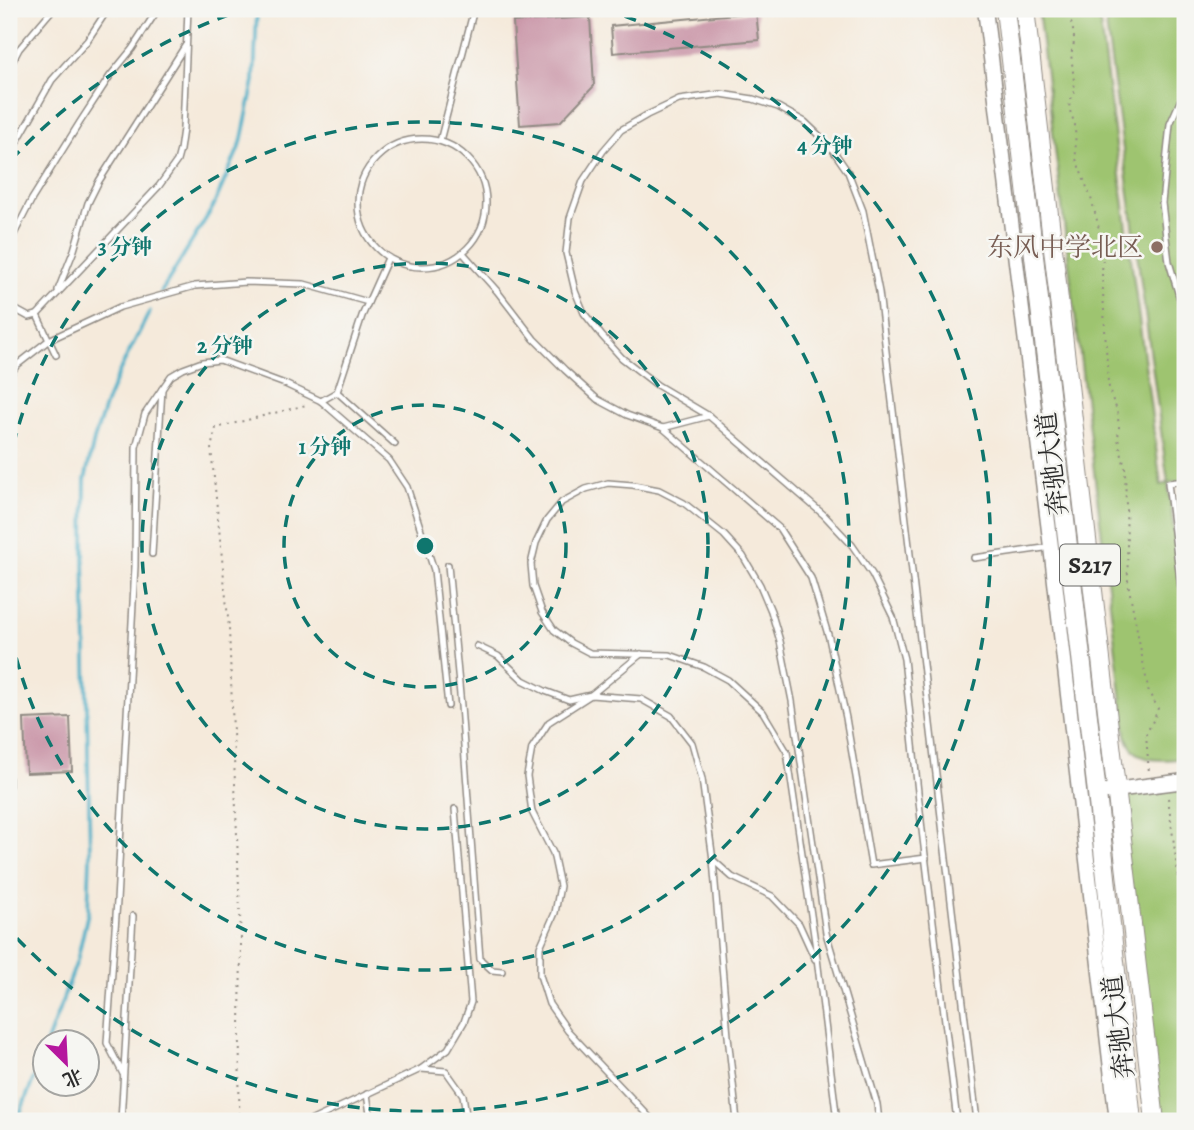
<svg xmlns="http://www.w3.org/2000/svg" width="1194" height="1130" font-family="Alegreya,'Noto Serif SC',serif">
<rect width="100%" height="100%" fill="#f6f6f2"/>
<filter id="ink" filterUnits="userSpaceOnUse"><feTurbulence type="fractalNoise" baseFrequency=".0143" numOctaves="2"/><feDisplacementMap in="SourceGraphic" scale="14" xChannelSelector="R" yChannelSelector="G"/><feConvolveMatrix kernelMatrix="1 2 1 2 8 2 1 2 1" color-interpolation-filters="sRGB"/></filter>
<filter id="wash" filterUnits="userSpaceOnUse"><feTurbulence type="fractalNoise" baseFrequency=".00686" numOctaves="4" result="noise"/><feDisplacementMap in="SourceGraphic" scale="28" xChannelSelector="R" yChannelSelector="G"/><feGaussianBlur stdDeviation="1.57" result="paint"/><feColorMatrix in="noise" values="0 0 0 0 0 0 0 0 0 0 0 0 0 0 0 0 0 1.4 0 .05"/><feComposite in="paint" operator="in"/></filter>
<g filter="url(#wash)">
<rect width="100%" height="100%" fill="#f5eadb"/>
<g fill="#9ec46f" stroke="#64784d" stroke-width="2">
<path d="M1038,9H1098L1161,485L1168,483L1104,9H1185V481L1168,483L1185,621V758C1161,761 1134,765 1126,735Z"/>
<polygon points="1185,781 1185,1121 1155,1121 1117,790"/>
</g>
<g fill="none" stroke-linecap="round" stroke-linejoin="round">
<g stroke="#47aec7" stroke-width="3.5">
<polyline points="161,292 213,207 241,143 254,81 257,9"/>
<polyline points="47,1042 77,961 88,912 90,858 84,552 85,480 94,440 106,403 118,374 150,311"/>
<polyline points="17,1121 46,1047"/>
</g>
</g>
<g id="blocks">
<g fill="#ca97a9">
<polygon points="756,12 759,40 613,53 611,26"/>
<polygon points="590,17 594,86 560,122 520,125 513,22"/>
<polygon points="1185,498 1185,576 1184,576 1173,500"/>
<polygon points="70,717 72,771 26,773 24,719"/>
</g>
</g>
</g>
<g filter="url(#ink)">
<use href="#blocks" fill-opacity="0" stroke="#908a83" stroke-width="2"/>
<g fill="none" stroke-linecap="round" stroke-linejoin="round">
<defs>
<g id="service">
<polyline points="9,68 19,49 53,9"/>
<polyline points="1185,90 1170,124 1162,203 1169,262 1185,316"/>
<circle cx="422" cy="203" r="64"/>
<polyline points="440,141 474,9"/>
<polyline points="9,156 52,80 87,41 108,9"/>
<polyline points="9,244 32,199 80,122 110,76 132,49 158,9"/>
<polyline points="463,253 497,291 534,339 565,370 597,399 627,415 663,428 709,416"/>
<polyline points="388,258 362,316 337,392 395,444"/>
<polyline points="58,290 74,250 88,203 99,181 185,46"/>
<polyline points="9,306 29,317 37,315 159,186 177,161 180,150 183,129 188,9"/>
<polyline points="37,315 56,355"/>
<polyline points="9,376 17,365 49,340 120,307 195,286 246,282 304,284 368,302"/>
<polyline points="321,401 337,392"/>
<polyline points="663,428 779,528 811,578 829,638 846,718 871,865 926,858"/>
<polyline points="1185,481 1168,483 1185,621"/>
<polyline points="152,554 162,389 171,376 183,369 202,362 220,360 285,384 321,401 389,460 407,487 434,570 448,706"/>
<polyline points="974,558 1051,547"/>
<polyline points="448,565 461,706 480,959 492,970 502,971"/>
<polyline points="477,646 498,656 523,680 545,691 569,700 591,695 641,654"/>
<polyline points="9,779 9,785"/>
<polyline points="713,860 732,877 772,896 799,924 815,959"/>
<polyline points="421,1069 446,1071 463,1095 467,1121"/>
<polyline points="123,1074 107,1043 117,901 135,566 136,447 145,414 162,389"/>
<polyline points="367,1094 371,1121"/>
<polyline points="121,1121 133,916"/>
<polyline points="310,1121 421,1069 448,1049 464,1022 471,1002 455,809"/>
<polyline points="653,1121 568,1031 549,1004 540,975 540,947 555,913 560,886 553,853 532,812 527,776 532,748 549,722 591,695 641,699 671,716 692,743 702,779 713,860 728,1036 737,1121"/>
<polyline points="837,1121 815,942 787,752 763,712 728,680 704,667 670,655 590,653 571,643 554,630 542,612 533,586 531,564 536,543 547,520 562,502 586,489 608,483 633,485 659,490 684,503 724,535 743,556 760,585 771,611 780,641 792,701 826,933 877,1104 879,1121"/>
<polyline points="957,1121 922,830 904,659 893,617 872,574 852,545 824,515 709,416 657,385 622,358 602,336 584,313 575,291 566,253 570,218 583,181 603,151 621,130 647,115 679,100 721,94 753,99 778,107 805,122 830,146 848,172 863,211 879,292 977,1121"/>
</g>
<g id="tertiary">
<polyline points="985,9 1051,547 1117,1121"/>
<polyline points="1107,791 1185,781"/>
</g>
<g id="primary">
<polyline points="1005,9 1097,793 1132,1121"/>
<polyline points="1025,9 1155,1121"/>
</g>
</defs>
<use href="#service" stroke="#908a83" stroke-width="8"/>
<use href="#tertiary" stroke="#908a83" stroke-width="17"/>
<use href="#primary" stroke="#908a83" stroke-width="20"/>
<g stroke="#908a83" stroke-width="2" stroke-dasharray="2 5" stroke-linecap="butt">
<path d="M1067,9C1071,24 1078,38 1071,53L1075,91L1070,101L1069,108L1075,125L1076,159L1091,198L1098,224L1103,254L1102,274L1108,383L1111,396L1117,410L1119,427L1118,439L1125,468L1128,583L1149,693L1158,708L1155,717L1146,734L1149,773"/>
<polyline points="1168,798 1185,929"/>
<polyline points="239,1121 241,940 229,628 211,448 216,428 306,405"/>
</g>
<use href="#service" stroke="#fff" stroke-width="5"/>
<use href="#tertiary" stroke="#fff" stroke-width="14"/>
<use href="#primary" stroke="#fff" stroke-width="18"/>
</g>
</g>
<g fill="none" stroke="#0f766e" stroke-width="3.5" stroke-dasharray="12 9">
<circle cx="425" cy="546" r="141"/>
<circle cx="425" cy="546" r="283"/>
<path d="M9 465A424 424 0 1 1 9 627"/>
<path d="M11 160A566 566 0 0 1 245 9M605 9A566 566 0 1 1 11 932"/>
</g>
<circle fill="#8d6e63" stroke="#f6f6f2" stroke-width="2.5" cx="1157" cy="247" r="7"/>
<g text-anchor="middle" stroke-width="5" stroke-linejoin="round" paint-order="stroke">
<rect fill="#f6f6f2" stroke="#686867" stroke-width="2" x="1060" y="544.5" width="60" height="41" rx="5"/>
<g font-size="24" font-weight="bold" fill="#2b2b2b">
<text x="1090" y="573">S217</text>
</g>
<g font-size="26" fill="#785e54" stroke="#f6f6f2" text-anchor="end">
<text x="1143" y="256">东风中学北区</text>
</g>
<g font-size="26" fill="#2b2b2b" stroke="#f6f6f2">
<text transform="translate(1052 464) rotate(-97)" y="9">奔驰大道</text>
<text transform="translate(1118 1027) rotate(-97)" y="9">奔驰大道</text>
</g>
</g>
<circle cx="425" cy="546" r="10" fill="#0f766e" stroke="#f6f6f2" stroke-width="3.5"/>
<g font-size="21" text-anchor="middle" font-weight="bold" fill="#0f766e" stroke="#f6f6f2" stroke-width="5" stroke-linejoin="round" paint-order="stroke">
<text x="825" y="153">4 分钟</text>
<text x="125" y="254">3 分钟</text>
<text x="225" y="353">2 分钟</text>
<text x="325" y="454">1 分钟</text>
</g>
<rect width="1194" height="1130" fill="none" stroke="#f6f6f2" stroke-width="35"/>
<g transform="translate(66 1063) rotate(156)"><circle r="33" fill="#f6f6f2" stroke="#a5a5a2" stroke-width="2"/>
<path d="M0-5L12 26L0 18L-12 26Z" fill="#b5179e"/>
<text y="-10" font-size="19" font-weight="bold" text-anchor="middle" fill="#2b2b2b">北</text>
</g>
</svg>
